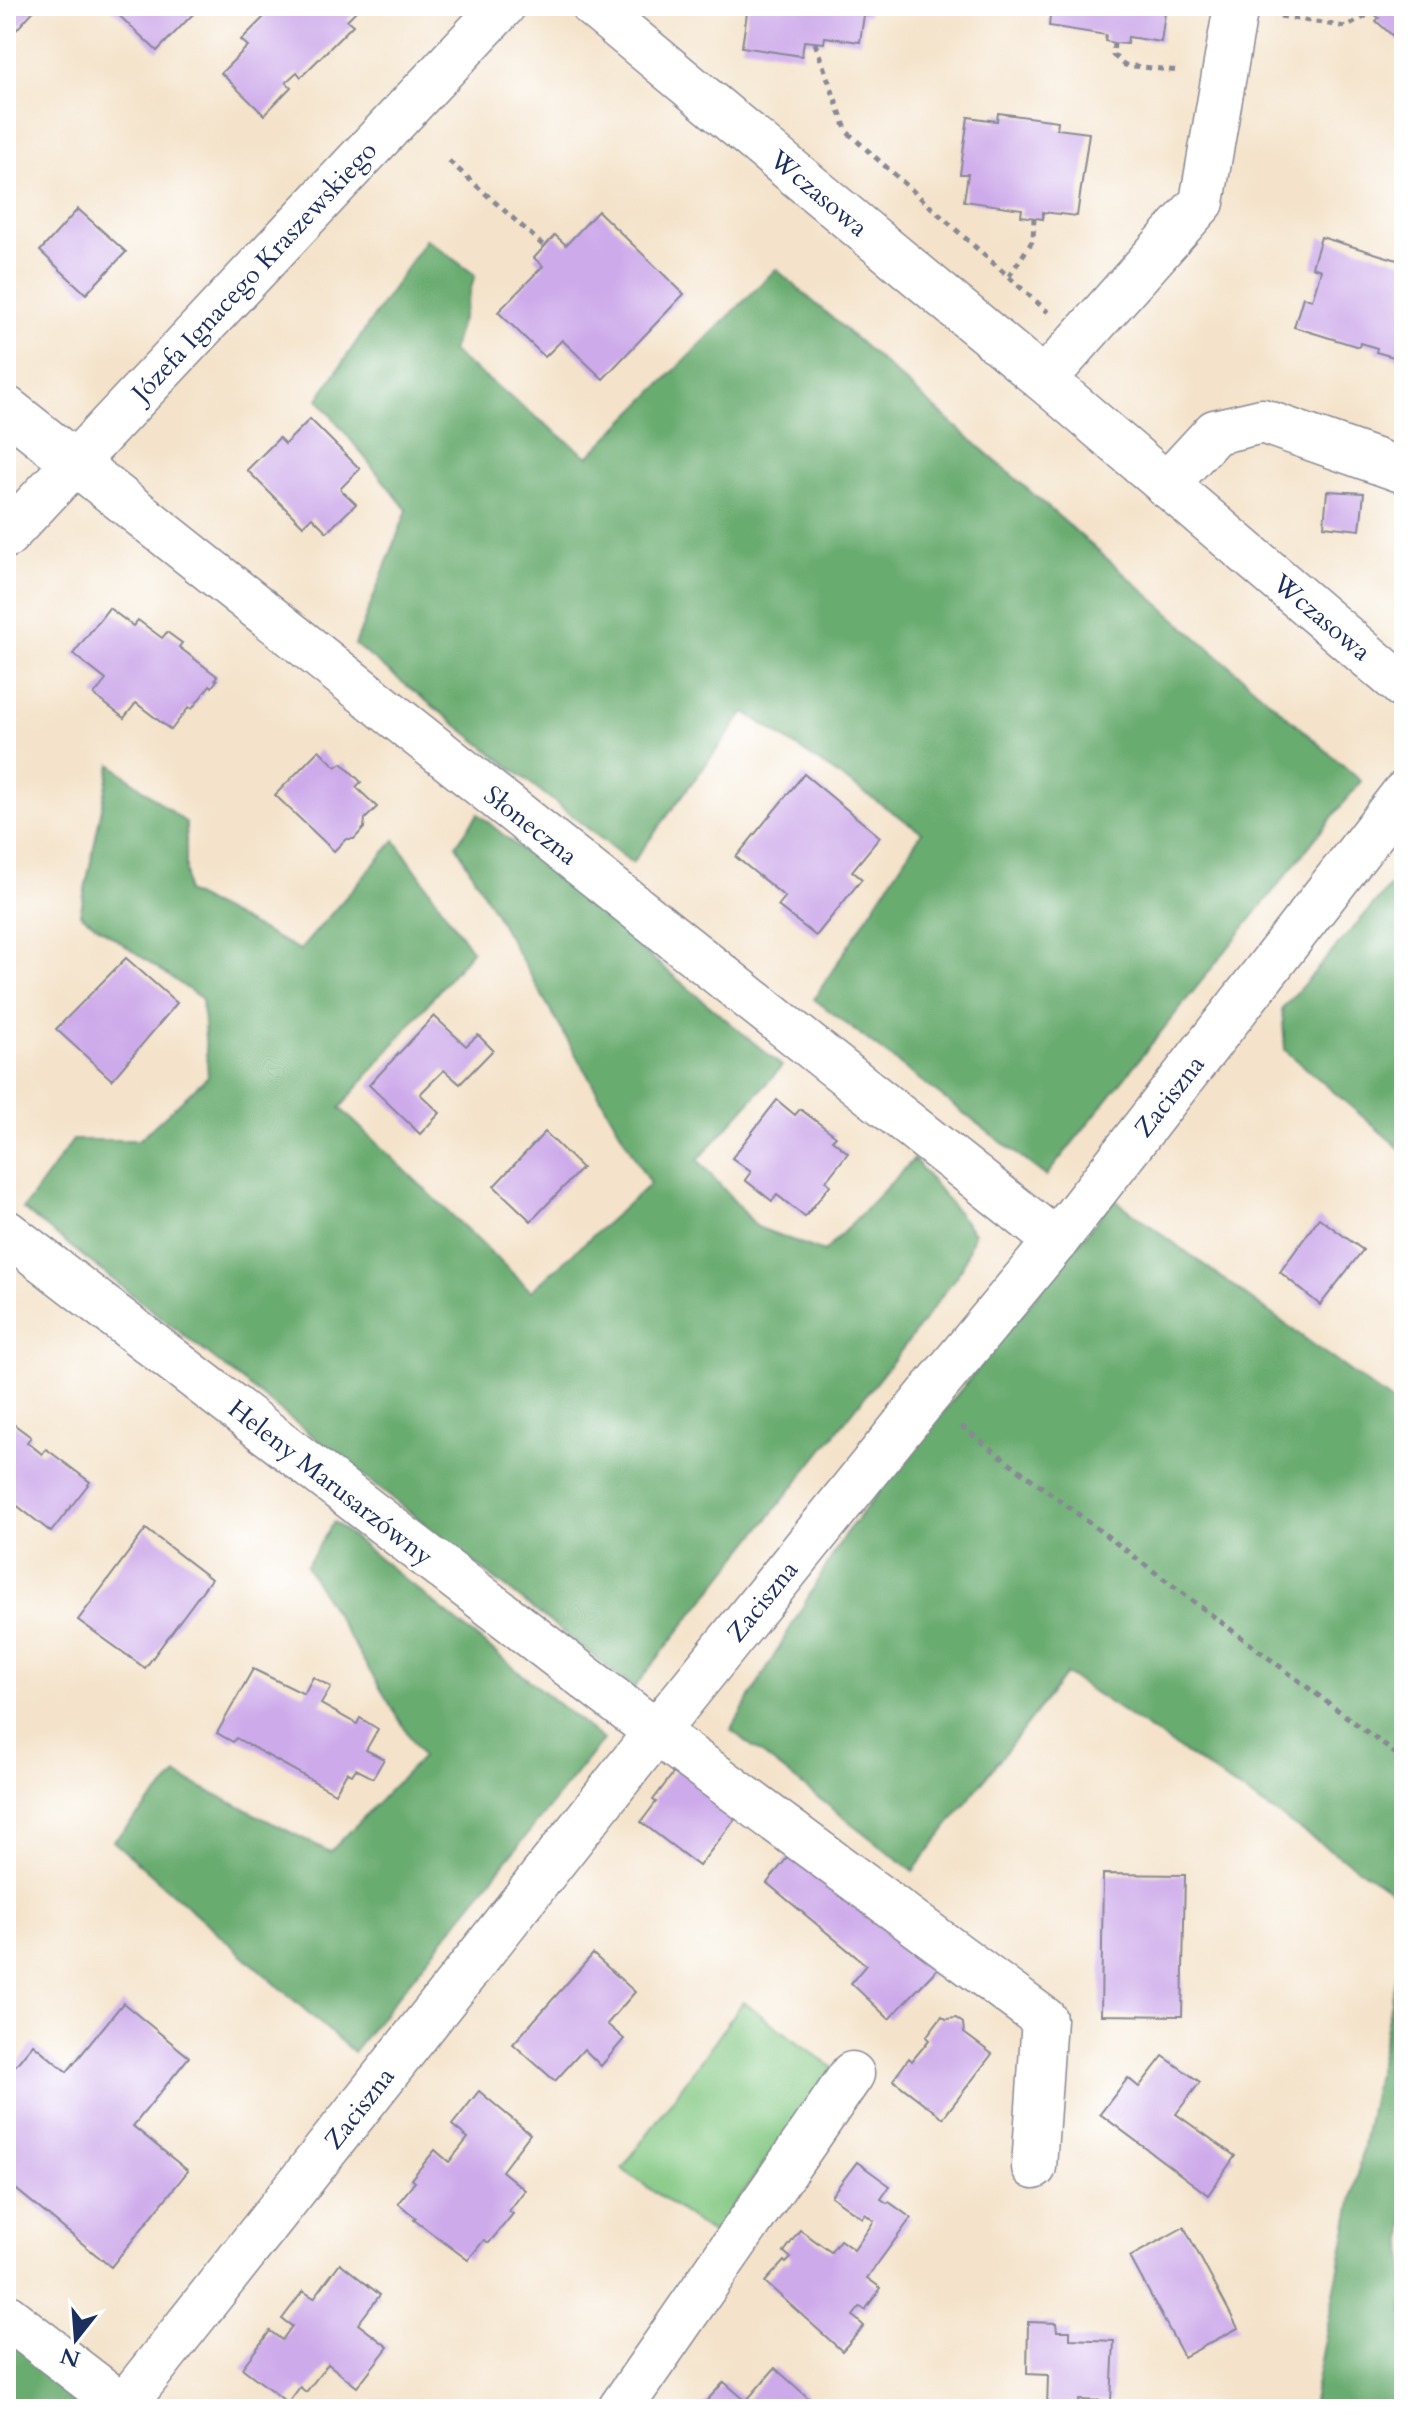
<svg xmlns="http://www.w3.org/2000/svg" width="1410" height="2415" font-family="Cardo,serif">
<rect width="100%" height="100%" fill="#fff"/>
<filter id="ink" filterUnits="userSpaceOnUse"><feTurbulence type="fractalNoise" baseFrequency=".0125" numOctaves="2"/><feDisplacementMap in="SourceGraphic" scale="16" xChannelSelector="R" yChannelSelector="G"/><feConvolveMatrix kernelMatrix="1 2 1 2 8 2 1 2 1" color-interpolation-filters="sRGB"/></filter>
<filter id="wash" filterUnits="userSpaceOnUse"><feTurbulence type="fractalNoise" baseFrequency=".006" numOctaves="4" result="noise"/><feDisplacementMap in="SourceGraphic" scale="32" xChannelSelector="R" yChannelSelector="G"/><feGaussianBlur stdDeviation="1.8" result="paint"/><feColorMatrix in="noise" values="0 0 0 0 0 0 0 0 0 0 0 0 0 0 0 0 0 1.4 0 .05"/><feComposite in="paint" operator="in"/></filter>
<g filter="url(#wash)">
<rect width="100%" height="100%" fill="#f4e3ca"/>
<polygon fill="#82c781" stroke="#4e7b70" stroke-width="2" points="743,2002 833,2068 713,2234 622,2169"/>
<g fill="#69ac6f" stroke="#426e66" stroke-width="2">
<polygon points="426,239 475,275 452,352 588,457 776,269 1361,781 1046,1176 814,999 922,832 745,712 632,863 355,645 407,510 318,399"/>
<polygon points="111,764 186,823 186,892 300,950 395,840 472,951 340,1108 531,1291 650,1184 456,845 478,814 782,1066 698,1160 757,1227 824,1252 914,1159 974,1233 962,1268 911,1338 634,1688 23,1209 73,1140 139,1140 208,1076 202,999 80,914"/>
<polygon points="1404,870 1404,1152 1285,1050 1282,1009"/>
<polygon points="1114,1199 1404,1411 1404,1899 1066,1674 913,1871 731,1730 845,1534"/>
<polygon points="334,1522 603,1740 353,2052 113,1841 177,1775 330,1852 422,1757 306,1566"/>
<polygon points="1404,1935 1404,2409 1303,2409 1312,2406"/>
<polygon points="6,2339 86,2401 80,2409 6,2409"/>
</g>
<g id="blocks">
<g fill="#cdaaea">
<polygon points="6,6 38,6 9,38 6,36"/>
<polygon points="109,6 201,6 157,51"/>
<polygon points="275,6 359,8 347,20 353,25 301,77 297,72 286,82 291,87 264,115 221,73 248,46 241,40"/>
<polygon points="748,6 869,6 868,16 864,15 860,42 825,37 824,43 804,41 802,56 742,47"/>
<polygon points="1051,6 1166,6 1161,42 1128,37 1127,44 1114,43 1105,41 1106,35 1049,26"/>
<polygon points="1366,6 1404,6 1403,45 1376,21 1379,18"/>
<polygon points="998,113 1058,121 1057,129 1089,133 1077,216 1043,212 1043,219 1021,216 1022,209 964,201 968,174 960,174 968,117 997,121"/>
<polygon points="78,209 126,252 86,294 40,251"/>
<polygon points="598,211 684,294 603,379 562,340 545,357 498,312 543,266 534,258 555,235 566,245"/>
<polygon points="1321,237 1404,262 1404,360 1376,352 1377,348 1360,343 1359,347 1294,327 1303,297 1312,300 1321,270 1312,267"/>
<polygon points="310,419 360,469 340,489 356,504 327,532 312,517 303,526 247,470 279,438 285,444"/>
<polygon points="1327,491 1364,493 1360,530 1324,526"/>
<polygon points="109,608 133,626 138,620 162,638 167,632 182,643 179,647 217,676 215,679 217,680 212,687 210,685 192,709 189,707 171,730 136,703 124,718 94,695 106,680 73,654"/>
<polygon points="319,750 336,767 342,763 361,782 356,787 377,807 365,819 364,828 354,839 346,839 334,851 275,795"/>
<polygon points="804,774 880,837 852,871 862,879 816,936 778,906 785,897 736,857"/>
<polygon points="126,958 177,1003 112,1080 56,1029"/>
<polygon points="434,1016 466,1046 478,1035 493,1050 460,1084 444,1070 420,1094 440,1113 420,1134 369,1085"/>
<polygon points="777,1100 795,1115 800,1109 836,1136 832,1140 848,1153 826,1181 830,1185 805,1217 777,1195 772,1201 745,1180 751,1172 732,1158"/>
<polygon points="545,1132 582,1168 531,1221 494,1186"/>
<polygon points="1319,1218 1363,1250 1320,1305 1280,1272"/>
<polygon points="8,1420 31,1437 27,1442 42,1454 46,1449 49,1451 90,1482 51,1532 6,1497 6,1422"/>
<polygon points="146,1529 211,1579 145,1668 78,1620"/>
<polygon points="253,1669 304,1694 313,1677 331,1687 321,1704 357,1724 360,1718 378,1729 366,1750 384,1759 373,1778 356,1769 352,1775 347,1772 335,1793 236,1738 233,1742 217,1733"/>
<polygon points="678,1767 739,1814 699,1866 641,1822 656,1802 653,1800"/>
<polygon points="791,1853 939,1967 889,2019 851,1983 866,1965 767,1883"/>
<polygon points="1103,1874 1185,1875 1182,2016 1101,2015"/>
<polygon points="593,1954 635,1992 607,2024 624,2039 601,2066 584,2049 555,2081 513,2044"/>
<polygon points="123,2003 189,2057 133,2126 188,2171 111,2267 6,2181 6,2077 33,2044 67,2072"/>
<polygon points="942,2016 946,2019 956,2018 963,2023 964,2033 992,2054 943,2118 893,2080 909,2058 912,2061 929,2040 926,2037"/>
<polygon points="1163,2056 1200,2082 1176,2114 1235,2156 1208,2195 1100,2114 1128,2078 1139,2087"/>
<polygon points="479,2091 530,2134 502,2171 525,2190 509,2211 513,2214 489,2243 484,2240 468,2260 414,2220 416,2218 398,2203 415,2182 411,2179 435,2150 449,2162 468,2138 452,2125"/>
<polygon points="857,2162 890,2186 881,2199 887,2203 889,2202 911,2218 867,2278 881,2288 865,2310 860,2307 853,2316 864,2326 842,2351 765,2282 784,2261 786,2263 791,2258 784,2252 800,2230 831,2252 840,2240 854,2250 874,2221 865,2214 862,2218 831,2196"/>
<polygon points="1184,2227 1238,2328 1184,2357 1130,2257"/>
<polygon points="340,2263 380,2295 358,2324 388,2347 357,2387 328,2364 306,2392 300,2387 288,2403 242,2368 270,2331 282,2340 292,2326 282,2319 303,2291 314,2298"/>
<polygon points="1028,2322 1056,2323 1057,2331 1070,2331 1070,2339 1114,2341 1111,2401 1079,2400 1079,2409 1047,2409 1048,2375 1027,2374"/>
<polygon points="775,2368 814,2403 809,2409 699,2409 724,2382 746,2401"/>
</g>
</g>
</g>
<g filter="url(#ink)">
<use href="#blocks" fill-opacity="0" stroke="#888994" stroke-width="2"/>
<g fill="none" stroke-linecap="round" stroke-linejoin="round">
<defs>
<g id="minor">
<polyline points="593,6 1044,380 1404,687"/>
<polyline points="1044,380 1202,202 1236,6"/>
<polyline points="6,408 1056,1241"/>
<polyline points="1166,485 1215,432 1262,421 1404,471"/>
<polyline points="6,536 503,6"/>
<polyline points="6,1232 656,1732 1044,2019 1034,2167"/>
<polyline points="6,2316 123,2406"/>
<polyline points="121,2409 656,1732 925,1399 1056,1241 1404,793"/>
<polyline points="620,2409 852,2074"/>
</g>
</defs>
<use href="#minor" stroke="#888994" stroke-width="47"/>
<g stroke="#888994" stroke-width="5" stroke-dasharray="6 6" stroke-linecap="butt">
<polyline points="1280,16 1346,27 1373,12"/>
<polyline points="815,43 847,132 1048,312"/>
<polyline points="1114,43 1113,55 1125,65 1179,71"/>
<polyline points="449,161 544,246"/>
<polyline points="1009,276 1033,240 1034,218"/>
<polyline points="961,1426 1404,1760"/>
</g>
<use href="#minor" stroke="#fff" stroke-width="44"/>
</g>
</g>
<g text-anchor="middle" stroke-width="7" stroke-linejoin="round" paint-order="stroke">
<g font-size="26" fill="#1b2f5e" stroke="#fff">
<text transform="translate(819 193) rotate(40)" y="9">Wczasowa</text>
<text transform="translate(254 271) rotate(-47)" y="9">Józefa Ignacego Kraszewskiego</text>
<text transform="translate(1322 617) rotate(40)" y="9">Wczasowa</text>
<text transform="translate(531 825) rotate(38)" y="9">Słoneczna</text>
<text transform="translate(1169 1096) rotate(-52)" y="9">Zaciszna</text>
<text transform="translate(331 1482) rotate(38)" y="9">Heleny Marusarzówny</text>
<text transform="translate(762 1601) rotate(-51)" y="9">Zaciszna</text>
<text transform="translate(359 2108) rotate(-52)" y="9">Zaciszna</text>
</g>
</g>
<rect width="1410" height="2415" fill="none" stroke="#fff" stroke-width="32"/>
<g transform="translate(76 2339) rotate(197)" stroke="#ffffff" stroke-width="6" paint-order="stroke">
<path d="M0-6L14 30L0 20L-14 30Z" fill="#1b2f5e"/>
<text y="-12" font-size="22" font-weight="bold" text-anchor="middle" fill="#1b2f5e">N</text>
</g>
</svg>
